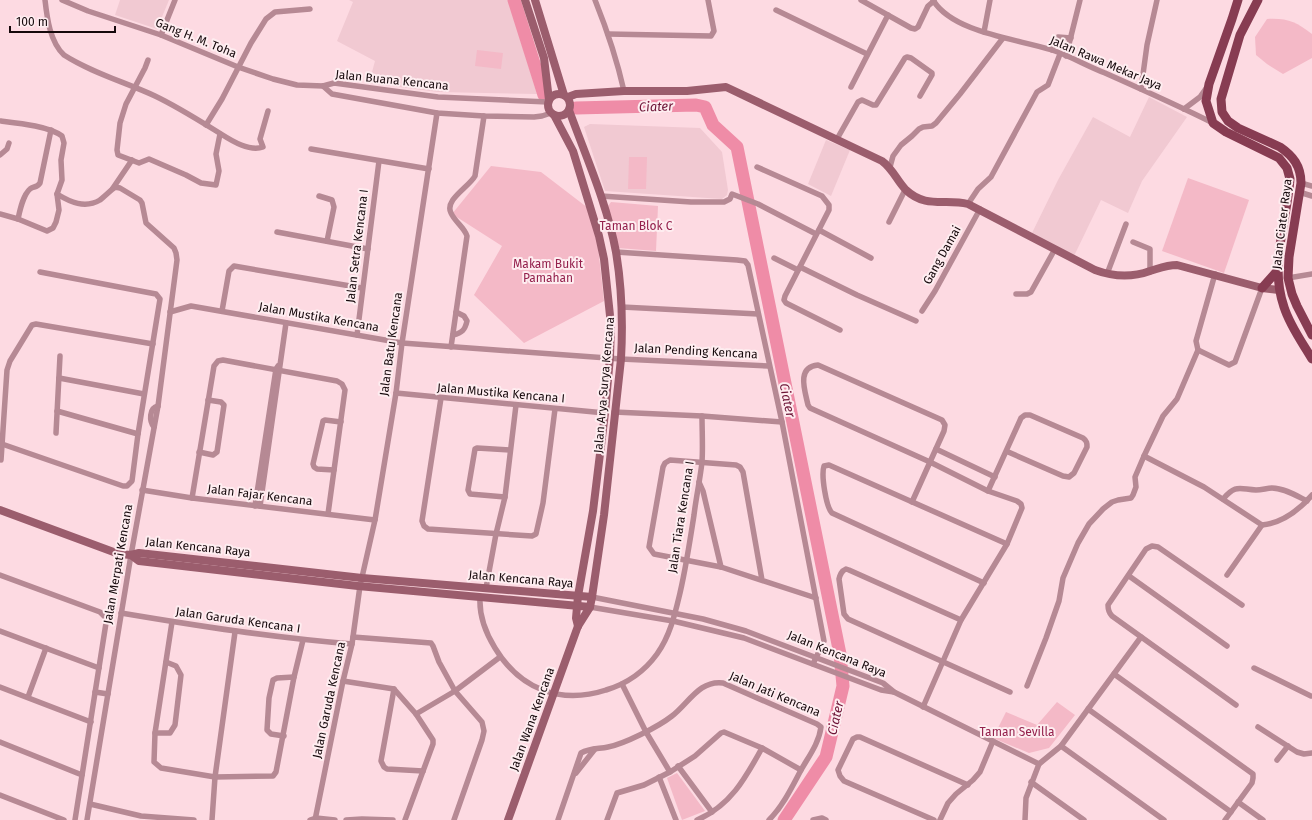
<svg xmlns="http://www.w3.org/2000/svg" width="1312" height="820" font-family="'Fira Sans',sans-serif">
<rect width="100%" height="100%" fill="#fddae2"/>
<g fill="#f1c9d2">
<polygon points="120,0 169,0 157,29 115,15"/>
<polygon points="349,0 508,0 537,94 438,92 369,83 375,61 337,41 353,2"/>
<polygon points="1149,97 1187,117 1142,181 1128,213 1101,200 1074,256 1032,233 1058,180 1093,117 1130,137"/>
<polygon points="590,124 700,128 722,152 728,190 727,195 722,199 605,191 584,127"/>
<polygon points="826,140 850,150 831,196 808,184"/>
</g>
<g fill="#f4b9c7">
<path d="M1267,19C1288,18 1296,22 1312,34V58L1283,74L1267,64L1256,55L1255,37Z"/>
<polygon points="477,50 503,53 501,69 475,66"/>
<polygon points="629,157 647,157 646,189 628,189"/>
<polygon points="491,166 541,172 588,208 597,238 604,301 524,343 474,295 502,246 452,214"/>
<polygon points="1188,178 1249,200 1224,273 1162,251"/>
<polygon points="611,202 658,206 656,251 618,248 608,206"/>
<polygon points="1057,702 1075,715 1049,748 1029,753 993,738 1006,712 1037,725"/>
<polygon points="677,773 705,811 682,820 667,778"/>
</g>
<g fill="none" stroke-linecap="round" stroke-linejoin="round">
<g stroke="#ef8ca7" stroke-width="13">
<polyline points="514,0 544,95"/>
<polyline points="576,108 696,105 705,107 713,125 737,147 840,654 843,686 826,757 784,820"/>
</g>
<g stroke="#b68994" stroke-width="5.5">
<path d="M45,0C47,18 50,42 64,55C92,73 125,82 155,96C178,107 200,121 221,134C232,141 250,152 263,147L260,139L268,111"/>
<polyline points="62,0 88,11 161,35 238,67 273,79 297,85 323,86 334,83 438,97 548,102"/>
<path d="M595,0C607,30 617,60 624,91"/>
<polyline points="861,0 911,28 915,29 918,27 928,6 934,1"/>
<path d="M933,0C953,33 1018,39 1052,50C1070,56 1087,66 1105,73C1141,89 1177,105 1213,123"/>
<polyline points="776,10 867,54"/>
<polyline points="984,32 990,0"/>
<polyline points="608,34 711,36 714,31 708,0"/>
<polyline points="161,35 175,0"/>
<polyline points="1052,50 1054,41 1058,37 1071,38"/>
<polyline points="1066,56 1080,0"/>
<polyline points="148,60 145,68 126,104 120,123 117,150 118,155 139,163 149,159 186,175 201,183 216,185 219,171 216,154 220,134"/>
<polyline points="323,86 332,94 437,113 484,116 534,117 542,116 551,113"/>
<polyline points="851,87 888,15"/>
<polyline points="1141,89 1147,45 1157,0"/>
<polyline points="1184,109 1200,97 1207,87"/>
<polyline points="206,125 222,99 251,43 266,19 275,12 310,9"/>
<polyline points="837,139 858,102 862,100 873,105 876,105 905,58 907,57 911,58 932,73 932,75 920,96"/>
<polyline points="311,149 429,169"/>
<polyline points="0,155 7,149 9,143"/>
<polyline points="757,167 822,196 829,205 829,210 785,296 784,300 786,303 840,330"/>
<polyline points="890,167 893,156 901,145 912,136 919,129 923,127 932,126 936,123 960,94 1003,38"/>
<polyline points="1301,183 1312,186"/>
<polyline points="113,188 132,160"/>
<polyline points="1299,192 1312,196"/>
<path d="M57,194C70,202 85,209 100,200C105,196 110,191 115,187L120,188L140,200L142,203L146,223L174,248L176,253L177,260L158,406L131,555L87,820"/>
<polyline points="319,196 332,200 334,207 327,241"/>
<polyline points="601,196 691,202 724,202 730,199 732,194 758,204 816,234"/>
<polyline points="968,204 978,189 991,177 1037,92 1048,85 1060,54"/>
<path d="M0,214L18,219L47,231L53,228L56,222L59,210L57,194L62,180L61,160L64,143L62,136C49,126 18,123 1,121"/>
<path d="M18,219C20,210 23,195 30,189C33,186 37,188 40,183L51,130"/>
<polyline points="889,222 905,190"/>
<polyline points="819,230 871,258"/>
<polyline points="277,232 368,249"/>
<polyline points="1133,242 1150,249 1150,272"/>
<polyline points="616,252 737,260 745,261 748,265 782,422 824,641 813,664"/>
<polyline points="774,258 798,270"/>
<polyline points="800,267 857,295 916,321"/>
<polyline points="1107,274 1126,224"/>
<polyline points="1288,278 1312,274"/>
<polyline points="1016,294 1027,294 1031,292 1055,249"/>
<polyline points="622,307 758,314"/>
<polyline points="222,311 229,271 234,266 362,288"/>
<polyline points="922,311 935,291 980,209"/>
<polyline points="170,312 191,306 402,343 621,359 769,366"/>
<polyline points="357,335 379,161"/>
<path d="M453,335C462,333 465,330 467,321L464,316L456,312"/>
<path d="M451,347L467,236C464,227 455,222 451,213C444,200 469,187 475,176L484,116"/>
<polyline points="1198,350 1196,341 1215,274"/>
<path d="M818,365L942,420L945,425L944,431L930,462L810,408L808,405C805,391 796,367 818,365Z"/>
<polyline points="59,378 144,394"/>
<polyline points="396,393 605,413"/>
<polyline points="441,398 422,521 424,526 428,529 532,536 536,534 543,503 555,409"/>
<polyline points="57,411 138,434"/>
<polyline points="614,412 702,416 782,422"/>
<path d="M154,427C149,421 149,408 158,406"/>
<polyline points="56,433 60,356"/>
<polyline points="2,444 123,486 127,486 132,481 138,434 160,299 156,294 40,272"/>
<polyline points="936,449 995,477"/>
<polyline points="199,452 213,455 217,452 224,405 221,402 208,400"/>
<path d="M1144,456L1204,487L1262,525C1282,523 1299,510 1312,495"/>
<polyline points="1,460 7,370 10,361 32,325 36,324 153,344"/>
<polyline points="334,470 317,469 314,467 313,464 323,421 325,420 341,422"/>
<polyline points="699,482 703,491 721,567"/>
<polyline points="142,490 192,498 375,520"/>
<path d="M988,491L1021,418L1025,415H1030L1083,438C1087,441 1087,443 1087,447L1074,473L1069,477L1063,476L1006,451"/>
<polyline points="505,497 470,494 468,490 475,449 477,448 510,450"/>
<polyline points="192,498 214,366 218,361 223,360 337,381 342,384 345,390 328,514"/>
<path d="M1223,499C1236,484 1239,489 1256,490C1262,490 1267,488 1272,488C1284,488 1297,496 1307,501"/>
<polyline points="912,502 930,462 988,491 1017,501 1021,504 1022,508 1007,544 961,620 923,707"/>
<polyline points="255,506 276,369 278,366"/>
<polyline points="260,506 286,323"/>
<polyline points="0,575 100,612 106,618 106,623 75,820"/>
<polyline points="1227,575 1262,525"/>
<polyline points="1129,576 1227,646"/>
<polyline points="762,580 743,472 740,467 736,465 670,460 665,463 663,467 649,547 654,554 721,567 816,598"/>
<path d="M984,583L832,513C826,507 821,475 824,466L829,465L1007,544"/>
<polyline points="486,588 496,534 505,497 516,405"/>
<path d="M480,597C479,615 485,632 495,648C520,689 560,705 606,690C626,684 644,672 657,654C670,636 675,614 680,593C686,567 690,541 694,515C696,498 700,480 702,462C703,447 702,431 702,416"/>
<polyline points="592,597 703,619 746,631 883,683 894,692 1039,764"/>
<polyline points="590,607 673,621 744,638 881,690 894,692"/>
<path d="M121,613C198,626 274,638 352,644"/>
<path d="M961,620L849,570L846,569C841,571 840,575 839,579L844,614L848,619L1010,692"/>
<polyline points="172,622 155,733 154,762 161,768 215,777 273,776 276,772 294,677 303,640"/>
<polyline points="0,631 99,668"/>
<polyline points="353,637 431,643 433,646 439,662 455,691 482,722 484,731 482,740 454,820"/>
<polyline points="1254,668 1311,696"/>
<polyline points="1114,674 1253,774 1253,778 1252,783 1225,820"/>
<polyline points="343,681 394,689 416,714 433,740 433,744 405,820"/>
<polyline points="622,684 646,732 670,772"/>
<polyline points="1027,686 1046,638 1059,601 1063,578 1078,543 1089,524 1103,509 1112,502 1118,500 1131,498 1133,495 1136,487 1135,477 1144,456 1163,416 1177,399 1198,350 1229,365 1235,362 1262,288"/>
<polyline points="0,687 91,722"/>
<polyline points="394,689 381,761 384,767 387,769 423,771"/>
<polyline points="95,692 108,694"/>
<polyline points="28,697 46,648"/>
<path d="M1236,705L1112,616C1109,613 1108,610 1108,605L1146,549L1152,546L1158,547L1242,605"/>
<polyline points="1088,709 1231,812"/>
<polyline points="416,714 455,691 500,657"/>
<polyline points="1258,727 1297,752 1304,754 1312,753"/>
<polyline points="155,733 170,733 175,725 181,675 176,666 166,662"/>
<polyline points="284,736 271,734 267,730 269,698 273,680 277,678 294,677"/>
<polyline points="0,742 82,775"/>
<polyline points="1061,746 1164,820"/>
<polyline points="1277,760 1288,746"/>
<polyline points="678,766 712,812"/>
<polyline points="576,773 595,749"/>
<polyline points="659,777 676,820"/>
<polyline points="1031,782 1084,820"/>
<polyline points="0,795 64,820"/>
<polyline points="1238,802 1263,820"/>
<polyline points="90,804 141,816 194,820"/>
<polyline points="212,820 215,777 235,632"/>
<polyline points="310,820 316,818 335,820"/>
<polyline points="315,820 343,681 352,644 360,586 375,520 396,393 402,343 437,113"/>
<polyline points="346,820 362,819 393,820"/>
<path d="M558,820L581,753C590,748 599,749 608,747C624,744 658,727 672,716C689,703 699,680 723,683L817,724L821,727C819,743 809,756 801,770C792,787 783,806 769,820"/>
<polyline points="607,820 617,793 644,785 670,772 695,756 721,733 724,732 762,748 801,770"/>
<path d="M697,820C730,806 745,779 762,748"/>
<polyline points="813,820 822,818 826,820"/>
<polyline points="934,820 844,781 840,776 838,770 853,739 857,737 860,737 968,785"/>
<polyline points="940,820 948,803 956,794 973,780 980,772 993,741"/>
<polyline points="1025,820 1026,798 1039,764 1061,746 1141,637"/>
</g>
<g stroke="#9b5d6d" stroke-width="8">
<polyline points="525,0 544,58 549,100"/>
<polyline points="535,0 564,95"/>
<circle cx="559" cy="105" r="11"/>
<path d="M568,97L576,94L624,91H687L726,87L882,161C893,169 897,181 906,190C926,209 946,198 968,204L1095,270C1114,277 1131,278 1150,271C1160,268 1167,265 1177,265L1262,288L1279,290"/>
<polyline points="554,115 573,151 599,236 604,259 611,325 610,357 605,413 593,511 578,596 576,618 578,626"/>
<polyline points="0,510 119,554 131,555 139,553 362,578 592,597"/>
<polyline points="131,555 139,561 358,586 590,607"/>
<path d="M508,820L578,626L590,607L592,597L604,515L621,359C623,323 622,288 616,252C607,203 586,157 569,110"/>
</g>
<g stroke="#873c52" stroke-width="9">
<path d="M1238,0L1232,19L1209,84L1206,101L1213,123L1226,132L1279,158L1287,168L1290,179C1287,222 1269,264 1284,307C1290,326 1302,342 1312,359"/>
<path d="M1258,0L1240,35L1221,99L1222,112L1228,121L1238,128L1280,147C1293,156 1301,166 1301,183L1289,257L1288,278L1292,294L1297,306L1312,335"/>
<polyline points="1262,288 1278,270"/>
</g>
</g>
<g text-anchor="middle" stroke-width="4" stroke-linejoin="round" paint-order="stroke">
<g font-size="12" fill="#15080b" stroke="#feedf0">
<text transform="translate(196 38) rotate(22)" y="4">Gang H. M. Toha</text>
<text transform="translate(1106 63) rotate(23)" y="4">Jalan Rawa Mekar Jaya</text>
<text transform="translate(392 80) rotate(6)" y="4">Jalan Buana Kencana</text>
<text transform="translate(1282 224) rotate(-83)" y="4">Jalan Ciater Raya</text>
<text transform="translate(357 246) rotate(-83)" y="4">Jalan Setra Kencana I</text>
<text transform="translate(942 255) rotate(-61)" y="4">Gang Damai</text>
<text transform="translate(319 317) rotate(10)" y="4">Jalan Mustika Kencana</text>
<text transform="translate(391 344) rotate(-82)" y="4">Jalan Batu Kencana</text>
<text transform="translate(696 351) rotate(3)" y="4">Jalan Pending Kencana</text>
<text transform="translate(604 385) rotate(-85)" y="4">Jalan Arya Surya Kencana</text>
<text transform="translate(501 393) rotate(5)" y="4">Jalan Mustika Kencana I</text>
<text transform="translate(260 495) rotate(7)" y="4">Jalan Fajar Kencana</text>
<text transform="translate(681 517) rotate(-81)" y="4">Jalan Tiara Kencana I</text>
<text transform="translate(198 547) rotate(6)" y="4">Jalan Kencana Raya</text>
<text transform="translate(118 564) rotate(-80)" y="4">Jalan Merpati Kencana</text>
<text transform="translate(521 579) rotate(5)" y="4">Jalan Kencana Raya</text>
<text transform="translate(238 620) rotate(8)" y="4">Jalan Garuda Kencana I</text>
<text transform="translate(837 654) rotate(22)" y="4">Jalan Kencana Raya</text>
<text transform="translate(775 694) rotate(23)" y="4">Jalan Jati Kencana</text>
<text transform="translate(329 700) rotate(-78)" y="4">Jalan Garuda Kencana</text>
<text transform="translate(532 719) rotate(-70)" y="4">Jalan Wana Kencana</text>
</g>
<g font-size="12" fill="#94204c" stroke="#feedf0">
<text x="636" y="230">Taman Blok C</text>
<text x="548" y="268">Makam Bukit<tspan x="548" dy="14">Pamahan</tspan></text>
<text x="1017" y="736">Taman Sevilla</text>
</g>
<g font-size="13" font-style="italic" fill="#6c1436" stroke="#feedf0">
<text transform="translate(656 106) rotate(-2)" y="5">Ciater</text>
<text transform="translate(788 400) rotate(78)" y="5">Ciater</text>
<text transform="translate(835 718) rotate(-77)" y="5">Ciater</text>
</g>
</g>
<path d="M10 26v6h105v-6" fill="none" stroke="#15080b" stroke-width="2"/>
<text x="16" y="26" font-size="12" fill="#15080b" stroke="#feedf0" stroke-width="3" paint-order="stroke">100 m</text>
</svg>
